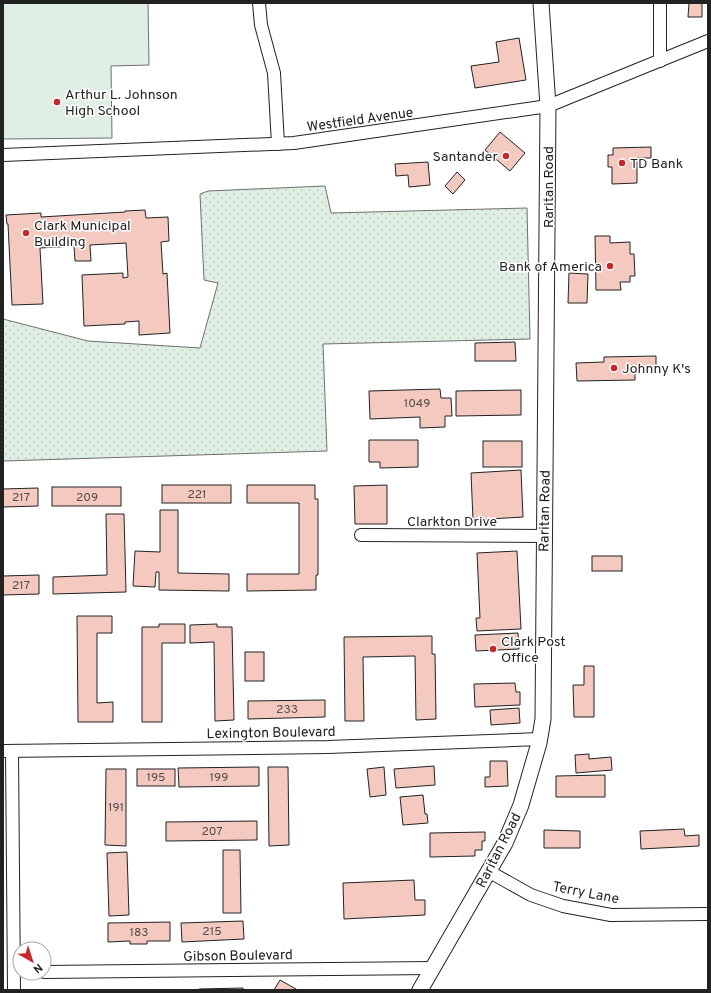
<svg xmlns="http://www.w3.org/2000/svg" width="711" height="993" font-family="Overpass,sans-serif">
<defs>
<pattern id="park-dots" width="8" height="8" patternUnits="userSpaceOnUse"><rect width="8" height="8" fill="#e0efe3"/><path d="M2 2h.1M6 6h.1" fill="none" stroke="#c0cdc2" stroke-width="1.8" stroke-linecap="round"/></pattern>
</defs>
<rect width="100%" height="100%" fill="#fff"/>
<polygon fill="#e0efe3" stroke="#6f6f6f" points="3,3 148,3 149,65 111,66 112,138 3,139"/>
<polygon fill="url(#park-dots)" stroke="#6f6f6f" points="325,186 331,213 527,208 530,339 323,344 327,451 3,461 3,319 88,341 200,348 218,283 204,280 200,194 208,191"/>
<g fill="#f3c9c0" stroke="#222">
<polygon points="689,3 702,3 702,17 688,17"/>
<polygon points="519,38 526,80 475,88 471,66 499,62 496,42"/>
<polygon points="500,132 525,153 510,171 485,150"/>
<polygon points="651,147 651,158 637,158 637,183 612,184 612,167 608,167 608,155 613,155 613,148"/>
<polygon points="428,162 430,185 409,187 408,175 396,176 395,164"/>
<polygon points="457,172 465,180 453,194 445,186"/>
<polygon points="145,210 146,218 168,217 169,241 161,242 163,274 167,273 170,333 139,335 139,321 125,322 125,324 84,326 82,275 123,273 123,278 128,277 126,243 90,245 91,261 75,261 74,246 40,248 43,304 12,305 8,224 7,224 6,215 41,213 41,217 125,212 125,211"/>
<polygon points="595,236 610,236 610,243 630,242 630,254 634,254 635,276 630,276 630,282 620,282 621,290 596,290"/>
<polygon points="569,273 588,274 587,303 568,303"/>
<polygon points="515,342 516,361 475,361 475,343"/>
<polygon points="656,356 656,367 635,368 635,380 577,381 576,363 604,362 604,357"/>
<polygon points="440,389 441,398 451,398 452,416 445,416 445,427 420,428 420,417 370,419 369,391"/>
<polygon points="521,390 521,415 456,416 456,391"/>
<polygon points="369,440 418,440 418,467 380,468 380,462 369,462"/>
<rect x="483" y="441" width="39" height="26"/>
<polygon points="521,470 523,517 473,520 471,473"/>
<rect x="162" y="485" width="69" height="18"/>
<polygon points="247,485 315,485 315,499 318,499 318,575 316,575 316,590 247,591 247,574 299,574 299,503 247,503"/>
<polygon points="387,485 387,524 355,524 354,486"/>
<rect x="52" y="487" width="69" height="19"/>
<polygon points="38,488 38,506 3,507 3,489"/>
<polygon points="160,510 178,510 178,573 229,574 229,591 159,590 159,572 156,572 155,587 133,586 135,551 160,552"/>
<polygon points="106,514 124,514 126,592 53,594 53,577 107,575"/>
<polygon points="517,551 521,629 477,631 476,618 480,618 477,553"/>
<rect x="592" y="556" width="30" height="15"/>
<polygon points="39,575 39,594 3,595 3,576"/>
<polygon points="77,616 112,616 112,633 97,633 97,703 113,702 113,722 78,722"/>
<polygon points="159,624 185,624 185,643 162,643 162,722 142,722 142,627 159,627"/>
<polygon points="217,624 217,627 232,627 234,720 215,721 214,642 190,643 190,625"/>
<polygon points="518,633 519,649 476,651 475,635"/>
<polygon points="432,636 432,654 435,654 436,719 416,720 415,656 363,657 364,721 345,721 344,637"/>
<rect x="245" y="652" width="19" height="29"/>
<polygon points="584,666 594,666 594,717 574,717 573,685 584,685"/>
<polygon points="515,683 516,692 520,692 520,705 475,707 474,684"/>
<polygon points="325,700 325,717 248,719 248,701"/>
<polygon points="519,708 520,723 491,725 490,710"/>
<polygon points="589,754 589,759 611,757 612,770 576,773 575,755"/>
<polygon points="490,761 507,761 508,786 485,787 485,777 490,777"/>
<polygon points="434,766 435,785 396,788 394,769"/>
<polygon points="259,767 259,786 179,787 178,768"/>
<polygon points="268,767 288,767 289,845 269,846"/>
<polygon points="384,767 386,795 370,797 367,769"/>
<polygon points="106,769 126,769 126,846 105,845"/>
<rect x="137" y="769" width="38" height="17"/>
<polygon points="605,775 605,797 556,797 556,776"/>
<polygon points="423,795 425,814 427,814 428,823 403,825 400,797"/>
<polygon points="257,821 257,840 166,841 166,822"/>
<polygon points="684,829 685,836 699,835 699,846 641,849 640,831"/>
<polygon points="544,830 580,831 580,848 544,848"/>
<polygon points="485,832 485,841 482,841 482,850 475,850 475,856 430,857 430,833"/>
<polygon points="223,850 240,850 241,913 223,913"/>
<polygon points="127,852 129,915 109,916 107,853"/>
<polygon points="414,880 415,900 425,900 425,915 344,919 343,883"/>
<polygon points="243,921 244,939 182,942 181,923"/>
<polygon points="170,922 170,941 147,941 147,944 130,944 130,941 108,942 108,923"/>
<polygon points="280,980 296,989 295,990 274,990"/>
<polygon points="243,988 243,990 199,990 199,989"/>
</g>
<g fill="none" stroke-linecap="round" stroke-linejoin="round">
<defs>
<g id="minor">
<polyline points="259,3 261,25 274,73 278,144"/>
<polyline points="660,61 660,3"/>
<polyline points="3,155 294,143 548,106 708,41"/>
<polyline points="361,535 544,536"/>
<polyline points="3,751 328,747 540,739"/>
<polyline points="12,751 14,990"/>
<polyline points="488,871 531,895 563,906 611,915 708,914"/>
<polyline points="44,972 433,968"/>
</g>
<polyline id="major" points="420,990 505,843 521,805 539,743 543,719 548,106 541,3"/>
</defs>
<use href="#minor" stroke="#222" stroke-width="14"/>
<use href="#major" stroke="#222" stroke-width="17"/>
<use href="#minor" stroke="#fff" stroke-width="12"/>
<use href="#major" stroke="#fff" stroke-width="15"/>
</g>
<g fill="#c62828" stroke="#fff" stroke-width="1.5">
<circle cx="57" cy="102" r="4"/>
<circle cx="506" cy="156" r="4"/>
<circle cx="622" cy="163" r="4"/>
<circle cx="26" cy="233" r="4"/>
<circle cx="610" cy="266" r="4"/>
<circle cx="614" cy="368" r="4"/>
<circle cx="493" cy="649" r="4"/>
</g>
<g text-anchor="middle" stroke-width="3" stroke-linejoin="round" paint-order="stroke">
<g font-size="12" fill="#564c4a">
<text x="417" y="407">1049</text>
<text x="197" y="498">221</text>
<text x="21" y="501">217</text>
<text x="87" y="501">209</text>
<text x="21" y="589">217</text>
<text x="287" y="713">233</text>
<text x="156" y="781">195</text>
<text x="219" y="781">199</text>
<text x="116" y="811">191</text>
<text x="212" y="835">207</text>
<text x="212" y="935">215</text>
<text x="139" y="936">183</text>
</g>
<g font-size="14" fill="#222" stroke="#fff" text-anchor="start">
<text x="65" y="99">Arthur L. Johnson<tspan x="65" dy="16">High School</tspan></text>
<text x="498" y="161" text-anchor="end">Santander</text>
<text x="630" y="168">TD Bank</text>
<text x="34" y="230">Clark Municipal<tspan x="34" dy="16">Building</tspan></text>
<text x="602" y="271" text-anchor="end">Bank of America</text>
<text x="622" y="373">Johnny K's</text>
<text x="501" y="646">Clark Post<tspan x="501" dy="16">Office</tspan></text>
</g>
<g font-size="14" fill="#222" stroke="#fff">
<text transform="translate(360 119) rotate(-8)" y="5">Westfield Avenue</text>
<text transform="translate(548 187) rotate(-90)" y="5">Raritan Road</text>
<text transform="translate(544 511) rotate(-89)" y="5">Raritan Road</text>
<text x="452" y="526">Clarkton Drive</text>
<text transform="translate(271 732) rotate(-1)" y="5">Lexington Boulevard</text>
<text transform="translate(498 850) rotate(-63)" y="5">Raritan Road</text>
<text transform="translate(586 892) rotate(11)" y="5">Terry Lane</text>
<text transform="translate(238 955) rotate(-1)" y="5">Gibson Boulevard</text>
</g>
</g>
<rect width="711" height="993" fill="none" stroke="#222222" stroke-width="8"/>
<g transform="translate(32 961) rotate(141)"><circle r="19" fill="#ffffff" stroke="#a7a7a7"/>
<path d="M0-3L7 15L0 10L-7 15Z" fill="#c62828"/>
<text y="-6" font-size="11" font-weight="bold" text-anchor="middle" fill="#222222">N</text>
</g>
</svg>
